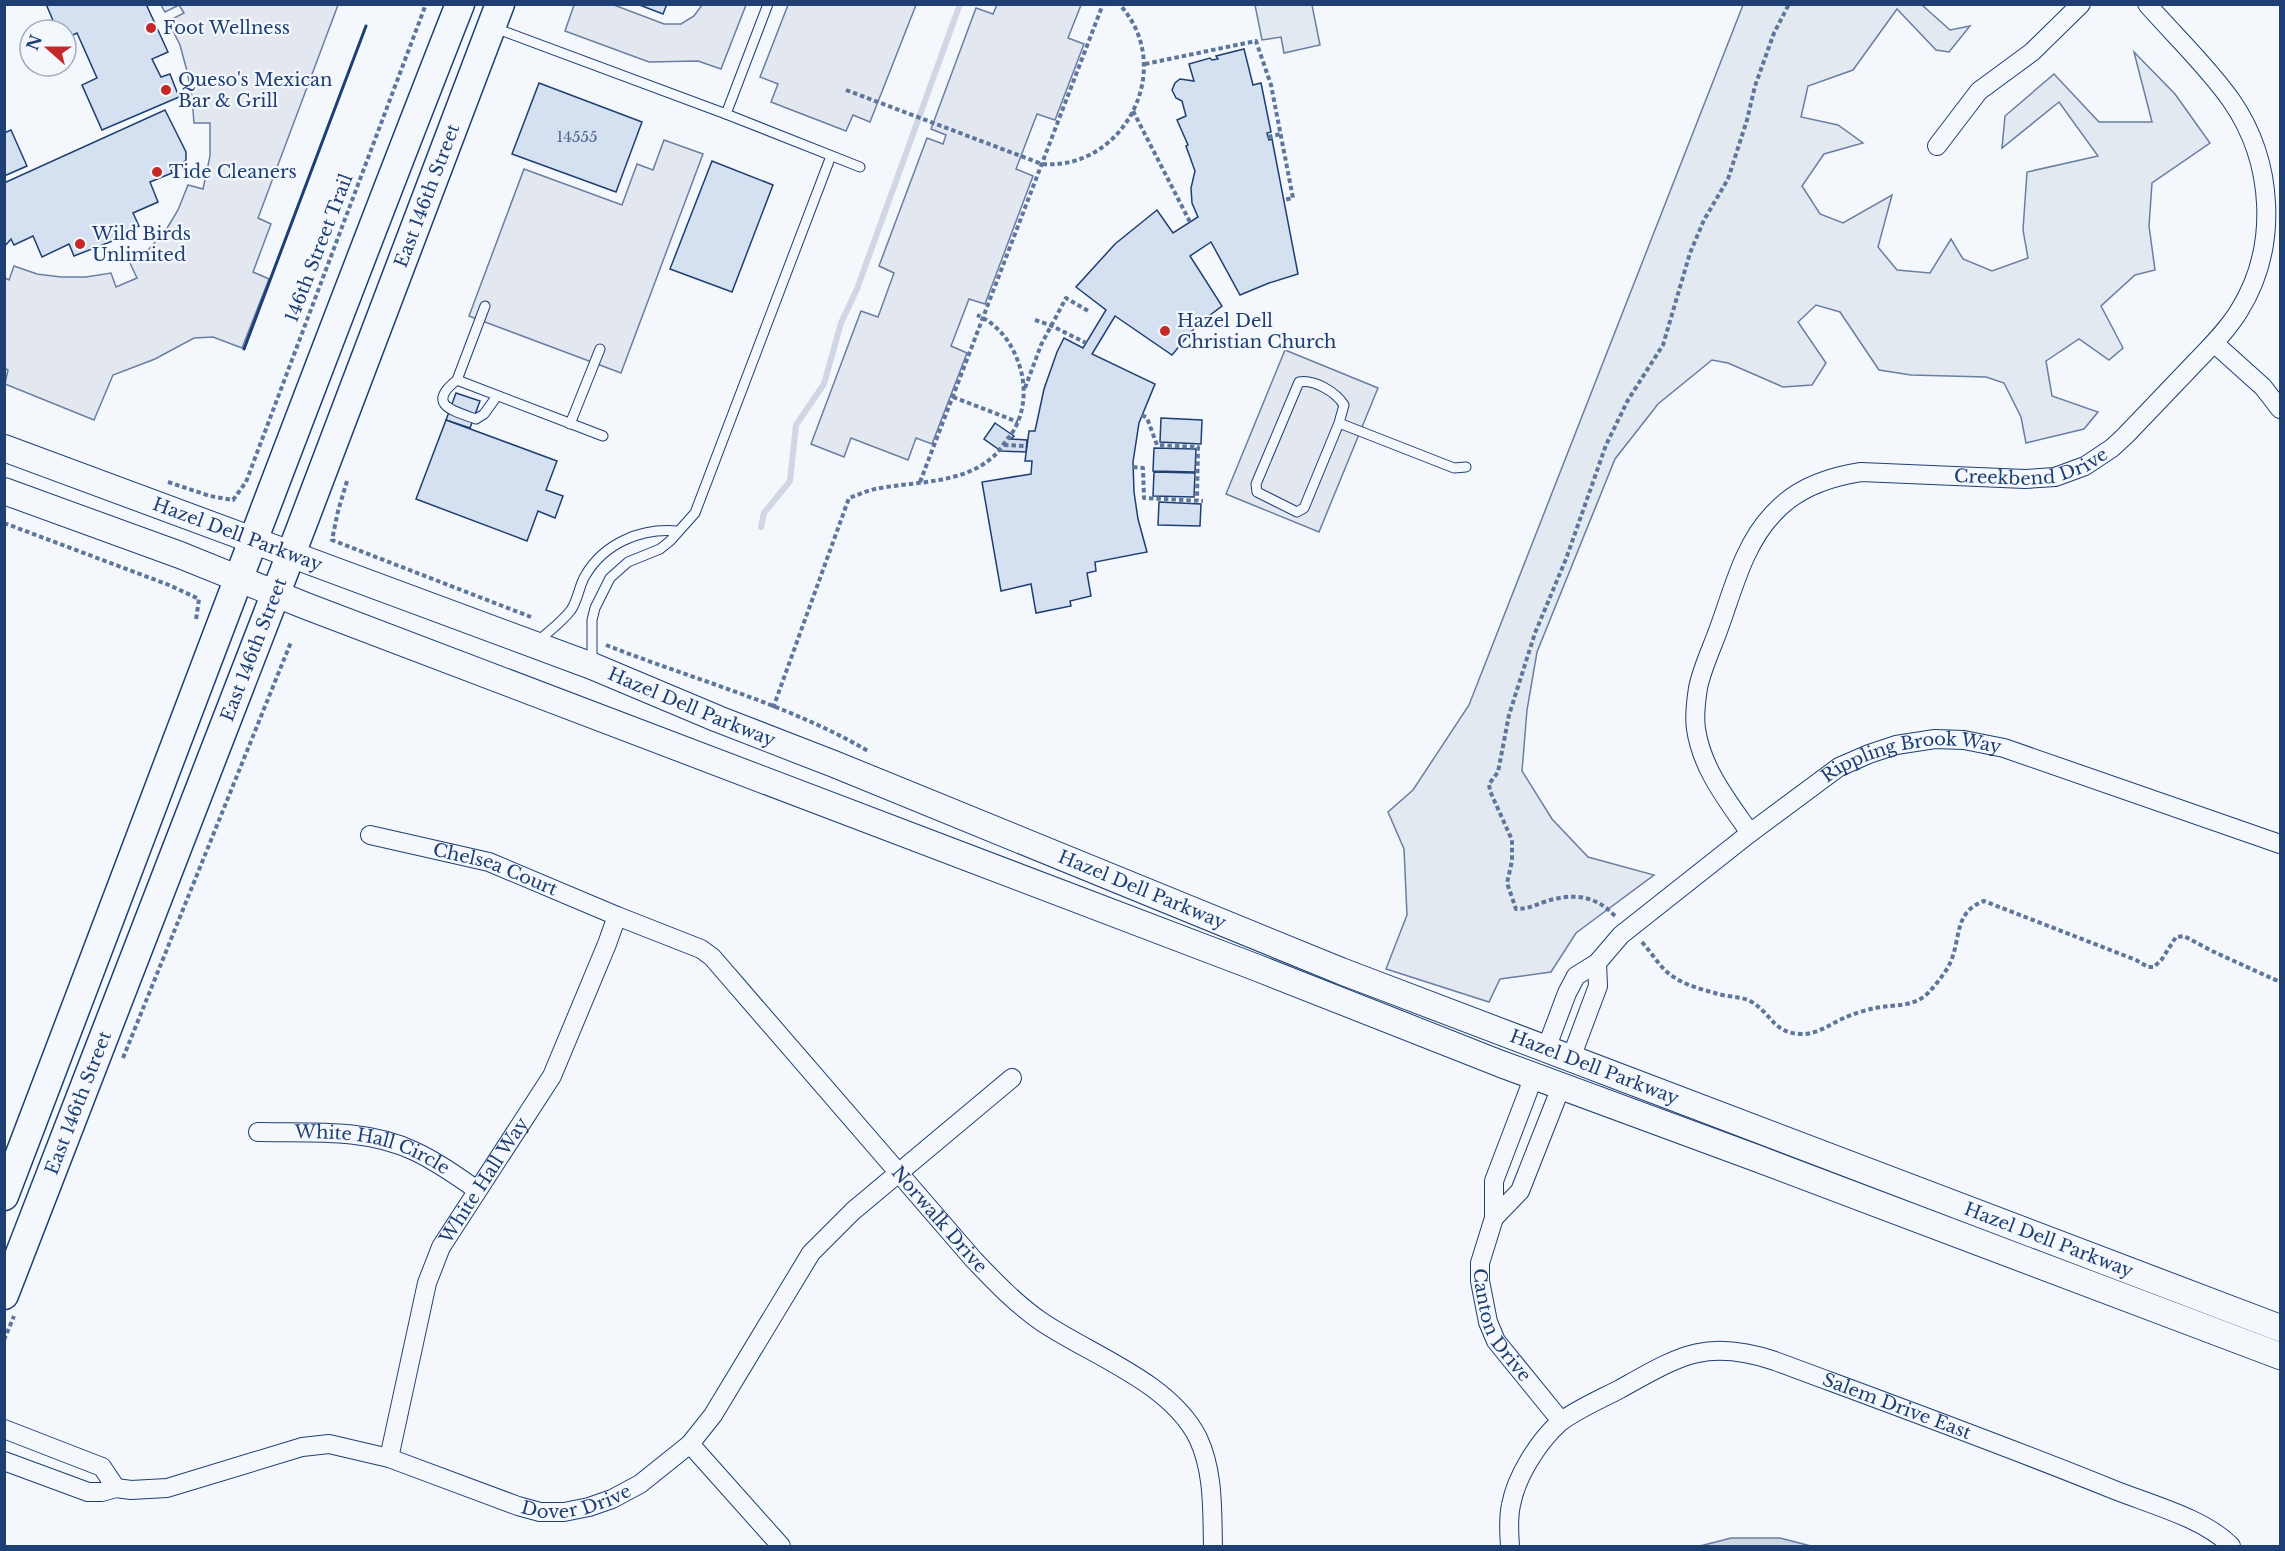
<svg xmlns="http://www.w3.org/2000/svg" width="2285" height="1551" font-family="'Libre Baskerville',serif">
<rect width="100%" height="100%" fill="#f4f7fb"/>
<g fill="#e3e9f0" stroke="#687fa3" stroke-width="1.5">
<polygon points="1255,5 1312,5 1320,45 1284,53 1281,37 1262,40"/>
<polygon points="1743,5 1922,5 1950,30 1970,26 1949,52 1936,50 1897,9 1853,70 1808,86 1801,117 1838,125 1863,143 1824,154 1802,186 1820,214 1843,223 1892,195 1878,247 1897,270 1930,273 1951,239 1963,259 1992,271 2028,258 2023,230 2027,172 2098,156 2059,102 2002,148 2005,116 2054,74 2099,122 2152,122 2134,52 2175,94 2210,143 2152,183 2149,226 2155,270 2135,275 2101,306 2123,348 2109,360 2079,339 2046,361 2052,396 2098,412 2084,429 2026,443 2021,417 2004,383 1986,377 1911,375 1879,370 1840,312 1816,305 1798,322 1826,363 1812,385 1783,387 1728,363 1712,360 1658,404 1615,459 1537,652 1527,710 1522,771 1552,819 1588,857 1654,875 1576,933 1551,972 1500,979 1489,1002 1386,969 1407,915 1404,849 1388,812 1413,790 1469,705"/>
</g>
<g fill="#e3e8f0" stroke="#687fa3" stroke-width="1.5">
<polygon points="161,5 338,5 258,218 271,224 253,272 269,279 242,348 213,337 194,338 155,359 113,375 94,420 5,384 8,370 4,368 5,278 9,280 14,266 37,274 61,277 86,277 111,273 116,287 137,278 130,263 149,249 166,230 178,210 188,185 203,189 210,156 210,123 194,123 192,97 187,71 180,45 168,21 184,13 179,5 165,12"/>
<polygon points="574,5 614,5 664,24 681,24 694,16 702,5 746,5 721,69 698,61 649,62 565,31"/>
<polygon points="788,5 916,5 870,122 853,115 846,131 771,102 778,84 760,77"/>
<polygon points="997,5 1081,5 1068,38 1084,44 1055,120 1037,114 1016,169 1033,176 985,304 969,299 951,346 967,353 932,444 916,438 908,460 851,438 844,457 811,444 861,311 878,317 894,273 879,266 927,138 943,144 946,135 931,129 976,8 993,14"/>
<polygon points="664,140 703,154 621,373 469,316 524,169 622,205 637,164 653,170"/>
<polygon points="1285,350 1378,388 1319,532 1226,494"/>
</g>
<polygon fill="#cfd7e4" stroke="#687fa3" stroke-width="1.5" points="1731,1538 1780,1538 1811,1546 1700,1546"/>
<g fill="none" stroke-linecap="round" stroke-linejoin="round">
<polyline stroke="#cfd7e4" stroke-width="6" points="761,527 764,513 790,481 796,425 824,384 841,323 857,289 960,4"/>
</g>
<g fill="#d5e0f0" stroke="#1d3f73" stroke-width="1.5">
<polygon points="46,4 146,4 168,52 152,59 161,77 170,74 179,97 102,130 82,85 97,78 77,33 66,38 66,30 57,30"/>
<polygon points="637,4 667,4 663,14"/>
<polygon points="1244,49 1253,85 1261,83 1271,132 1267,133 1268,137 1269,140 1272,139 1298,274 1269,283 1240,295 1211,242 1190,256 1222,306 1197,325 1172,355 1115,316 1092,354 1155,384 1139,423 1133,462 1134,492 1138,519 1147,552 1095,562 1096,571 1087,573 1091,596 1070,601 1071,606 1036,613 1031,584 1001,591 982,482 1031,474 1032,461 1025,461 1029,431 1035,431 1044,389 1057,352 1064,338 1083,348 1106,310 1076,287 1115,244 1157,210 1173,233 1198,217 1192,203 1191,188 1195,171 1186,146 1188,145 1177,120 1186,116 1182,101 1176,98 1172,90 1175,83 1180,79 1194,81 1189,64 1210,58 1212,60 1218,59 1216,56"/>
<polygon points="539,83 642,122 616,192 512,154"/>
<polygon points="165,110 186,152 186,160 178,168 170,167 172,173 150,182 158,202 133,213 139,226 121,234 123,237 74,256 69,244 42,257 33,236 14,245 11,239 4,247 4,183"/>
<polygon points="11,130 27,166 4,176 4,133"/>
<polygon points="712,161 773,185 732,292 670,269"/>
<polygon points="456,393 480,401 470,428 446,420"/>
<polygon points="1161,418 1202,420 1201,444 1160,442"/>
<polygon points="446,420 557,461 546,490 563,496 555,518 538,511 527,541 416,499"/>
<polygon points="995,423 1014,436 1011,439 1027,440 1026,452 1001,451 984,439"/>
<polygon points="1154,448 1196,449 1195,472 1153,471"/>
<polygon points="1154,472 1195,473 1194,497 1153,496"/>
<polygon points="1159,502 1201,504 1200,526 1158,525"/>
</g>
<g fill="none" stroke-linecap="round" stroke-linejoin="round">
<defs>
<g id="service">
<polyline points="495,28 726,114 860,167"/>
<polyline points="726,114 768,4"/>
<polyline points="485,306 457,380 603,436"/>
<path d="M457,380C425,405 454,411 476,419L484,414L497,396"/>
<path d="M1339,423L1304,508L1297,512L1257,492L1256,484L1299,382C1314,379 1336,392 1344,405L1339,423L1454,468L1466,467"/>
<polyline points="570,424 600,349"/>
<path d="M537,642C548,632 562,622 571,610C578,600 579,586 585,576C604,543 641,528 677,531"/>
<polyline points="592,665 592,620 595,608 610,578 628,562 660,549 670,541 695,513 831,156"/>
</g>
<g id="minor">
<polyline points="1937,146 1979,91 2032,52 2081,4"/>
<polyline points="2214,343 2263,387 2280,409"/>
<path id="s1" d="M1750,833C1727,800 1702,769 1696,729C1694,716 1696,701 1698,688C1702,668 1712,648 1719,628C1733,590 1744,544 1773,514C1796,488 1828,477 1861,472L2025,479L2055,477L2085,466L2112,448L2125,436C2147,413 2169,390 2191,367C2208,349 2226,332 2239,311C2279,247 2274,162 2231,100C2207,66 2175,36 2147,4"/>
<path id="s2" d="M370,835L489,862L617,916L701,949L712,957L974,1260C996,1283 1016,1304 1042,1322C1091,1355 1170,1382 1198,1438C1214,1472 1212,1510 1213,1546"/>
<path id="s3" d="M1546,1049L1567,993L1576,976L1597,963L1621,935L1750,833L1839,767L1869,754L1896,745L1935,739L1964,740L2004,748L2280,844"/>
<polyline points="1571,1058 1598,986 1597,963"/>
<path id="s4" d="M1534,1076L1494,1181V1218L1480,1263V1281L1488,1322L1496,1341L1561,1421"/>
<path id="s5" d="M258,1132C310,1133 366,1128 414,1151C436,1161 457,1176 477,1190"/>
<polyline points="1494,1218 1520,1191 1561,1087"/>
<polyline points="4,1429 102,1467 116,1488"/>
<polyline points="690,1444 781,1546"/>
<path id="s6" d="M389,1458L427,1283L441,1247L552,1076L607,944L617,916"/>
<path id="s7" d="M4,1461L88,1492H102L116,1488L131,1490L167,1488L302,1447L329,1444L389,1458L518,1506L540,1512H564L589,1507L612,1499L640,1484L690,1444L713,1415L811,1253L853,1211L1012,1078"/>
<path id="s8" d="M1510,1546C1509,1533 1508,1518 1511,1505C1516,1477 1538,1442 1559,1423C1575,1410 1601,1399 1620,1389C1679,1356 1706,1338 1775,1361C1888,1403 2001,1444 2112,1489C2149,1504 2204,1518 2231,1546"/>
</g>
<g id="secondary">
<path id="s9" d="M4,448L592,666L718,719L834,764L1341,971L2280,1328"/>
<polyline points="4,491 180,555 306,606 1255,967 1501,1064 1756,1158 2280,1356"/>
</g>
<g id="primary">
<path d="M4,1196C156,799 304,400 460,4"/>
<path id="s10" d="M4,1295L301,528L500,4"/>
</g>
</defs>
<use href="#service" stroke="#1d3f73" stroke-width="11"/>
<use href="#minor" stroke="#1d3f73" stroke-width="20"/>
<use href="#secondary" stroke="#1d3f73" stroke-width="28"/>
<use href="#primary" stroke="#1d3f73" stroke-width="31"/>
<g stroke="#5e769c" stroke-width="4" stroke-dasharray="4.5 3" stroke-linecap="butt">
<polyline points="1145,64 1256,41 1271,85 1293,198 1284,200"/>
<path d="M846,90L1042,164C1124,171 1178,67 1119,4"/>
<polyline points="1133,111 1190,222"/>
<polyline points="1268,137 1281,134"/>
<polyline points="1035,320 1050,325 1086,343"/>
<polyline points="1025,388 1041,345 1066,298 1090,312"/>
<polyline points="953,397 1018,422"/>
<polyline points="1142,415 1147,418 1157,445 1198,447 1197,500"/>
<polyline points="1004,445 1026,446"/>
<polyline points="1133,467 1143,468 1144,498 1203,501"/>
<polyline points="347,481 338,511 332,540 531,617"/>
<polyline points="168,482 210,496 233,500 246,482 426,4"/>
<polyline points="920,482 1103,4"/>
<polyline points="4,523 169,585 199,599 196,620"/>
<path d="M606,645C692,679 788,704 868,751"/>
<path d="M773,708L849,498C858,495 866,491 875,489C914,481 965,485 996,454C1001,449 1005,441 1010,436C1023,418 1026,396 1022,375C1016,349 1002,326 977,315"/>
<path d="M1615,916C1594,894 1571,893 1544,902C1533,906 1527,909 1516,909L1507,883L1512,861V840L1490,791L1489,784L1498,772L1509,715L1535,633L1566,559L1606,445L1628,400L1663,345L1690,253L1704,220L1728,179L1747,120L1755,86L1774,33L1789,4"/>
<path d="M1642,942C1649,950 1655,959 1662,967C1675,982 1696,988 1715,993C1726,997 1740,996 1750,1001C1771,1012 1773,1034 1802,1034C1818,1034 1830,1024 1844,1018C1853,1014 1865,1010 1875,1008C1895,1004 1915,1008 1930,991C1937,983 1947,971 1951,961C1961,937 1954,912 1984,901L2136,960L2148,967H2154L2162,959L2176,937L2184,936L2212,951L2280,982"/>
<polyline points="123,1058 291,642"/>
<polyline points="4,1340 14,1316"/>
</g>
<use href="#service" stroke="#f4f7fb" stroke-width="9"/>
<use href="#minor" stroke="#f4f7fb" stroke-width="18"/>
<use href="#secondary" stroke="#f4f7fb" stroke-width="26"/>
<use href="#primary" stroke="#f4f7fb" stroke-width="28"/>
<polyline stroke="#1d3f73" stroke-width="3" points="244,349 366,26"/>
</g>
<g fill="#c62828" stroke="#f4f7fb" stroke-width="2">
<circle cx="151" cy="28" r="6"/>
<circle cx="166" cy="90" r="6"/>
<circle cx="157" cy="172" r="6"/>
<circle cx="80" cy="244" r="6"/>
<circle cx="1165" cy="331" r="6"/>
</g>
<g text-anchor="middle" stroke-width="4.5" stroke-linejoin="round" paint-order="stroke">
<g font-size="15" fill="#4b6792">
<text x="577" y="142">14555</text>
</g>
<g font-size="18" fill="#1d3f73" stroke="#f4f7fb" text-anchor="start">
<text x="163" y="34">Foot Wellness</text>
<text x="178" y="86">Queso's Mexican<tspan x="178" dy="21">Bar &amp; Grill</tspan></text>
<text x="169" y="178">Tide Cleaners</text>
<text x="92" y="240">Wild Birds<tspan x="92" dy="21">Unlimited</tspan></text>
<text x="1177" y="327">Hazel Dell<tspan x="1177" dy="21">Christian Church</tspan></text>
</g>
<g font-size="18" fill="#1d3f73" stroke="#f4f7fb">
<text dy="6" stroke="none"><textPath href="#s10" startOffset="1178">East 146th Street</textPath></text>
<text transform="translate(319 248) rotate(-69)" y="6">146th Street Trail</text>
<text dy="6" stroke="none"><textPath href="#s1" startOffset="622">Creekbend Drive</textPath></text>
<text dy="6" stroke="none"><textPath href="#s9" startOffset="249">Hazel Dell Parkway</textPath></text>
<text dy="6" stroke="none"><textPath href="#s10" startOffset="692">East 146th Street</textPath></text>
<text dy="6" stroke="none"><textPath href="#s9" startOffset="735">Hazel Dell Parkway</textPath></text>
<text dy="6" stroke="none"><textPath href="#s3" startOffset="490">Rippling Brook Way</textPath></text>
<text dy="6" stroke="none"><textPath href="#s2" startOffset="130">Chelsea Court</textPath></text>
<text dy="6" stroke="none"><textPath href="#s9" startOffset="1221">Hazel Dell Parkway</textPath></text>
<text dy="6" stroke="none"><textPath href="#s9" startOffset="1707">Hazel Dell Parkway</textPath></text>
<text dy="6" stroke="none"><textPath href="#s10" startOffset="206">East 146th Street</textPath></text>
<text dy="6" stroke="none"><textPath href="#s5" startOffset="117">White Hall Circle</textPath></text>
<text dy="6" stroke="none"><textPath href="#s6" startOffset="297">White Hall Way</textPath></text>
<text dy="6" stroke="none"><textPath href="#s2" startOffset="712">Norwalk Drive</textPath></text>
<text dy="6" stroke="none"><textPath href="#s9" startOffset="2193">Hazel Dell Parkway</textPath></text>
<text dy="6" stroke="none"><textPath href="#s4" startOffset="264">Canton Drive</textPath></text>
<text dy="6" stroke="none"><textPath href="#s8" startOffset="502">Salem Drive East</textPath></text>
<text dy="6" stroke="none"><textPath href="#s7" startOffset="597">Dover Drive</textPath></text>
</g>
</g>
<rect width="2285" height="1551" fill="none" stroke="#1d3f73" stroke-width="12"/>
<g transform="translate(48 48) rotate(291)"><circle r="28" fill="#f4f7fb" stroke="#9eadc5" stroke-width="1.5"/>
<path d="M0-4.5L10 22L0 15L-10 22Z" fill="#c62828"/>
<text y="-9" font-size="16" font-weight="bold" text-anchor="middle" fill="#1d3f73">N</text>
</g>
</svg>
